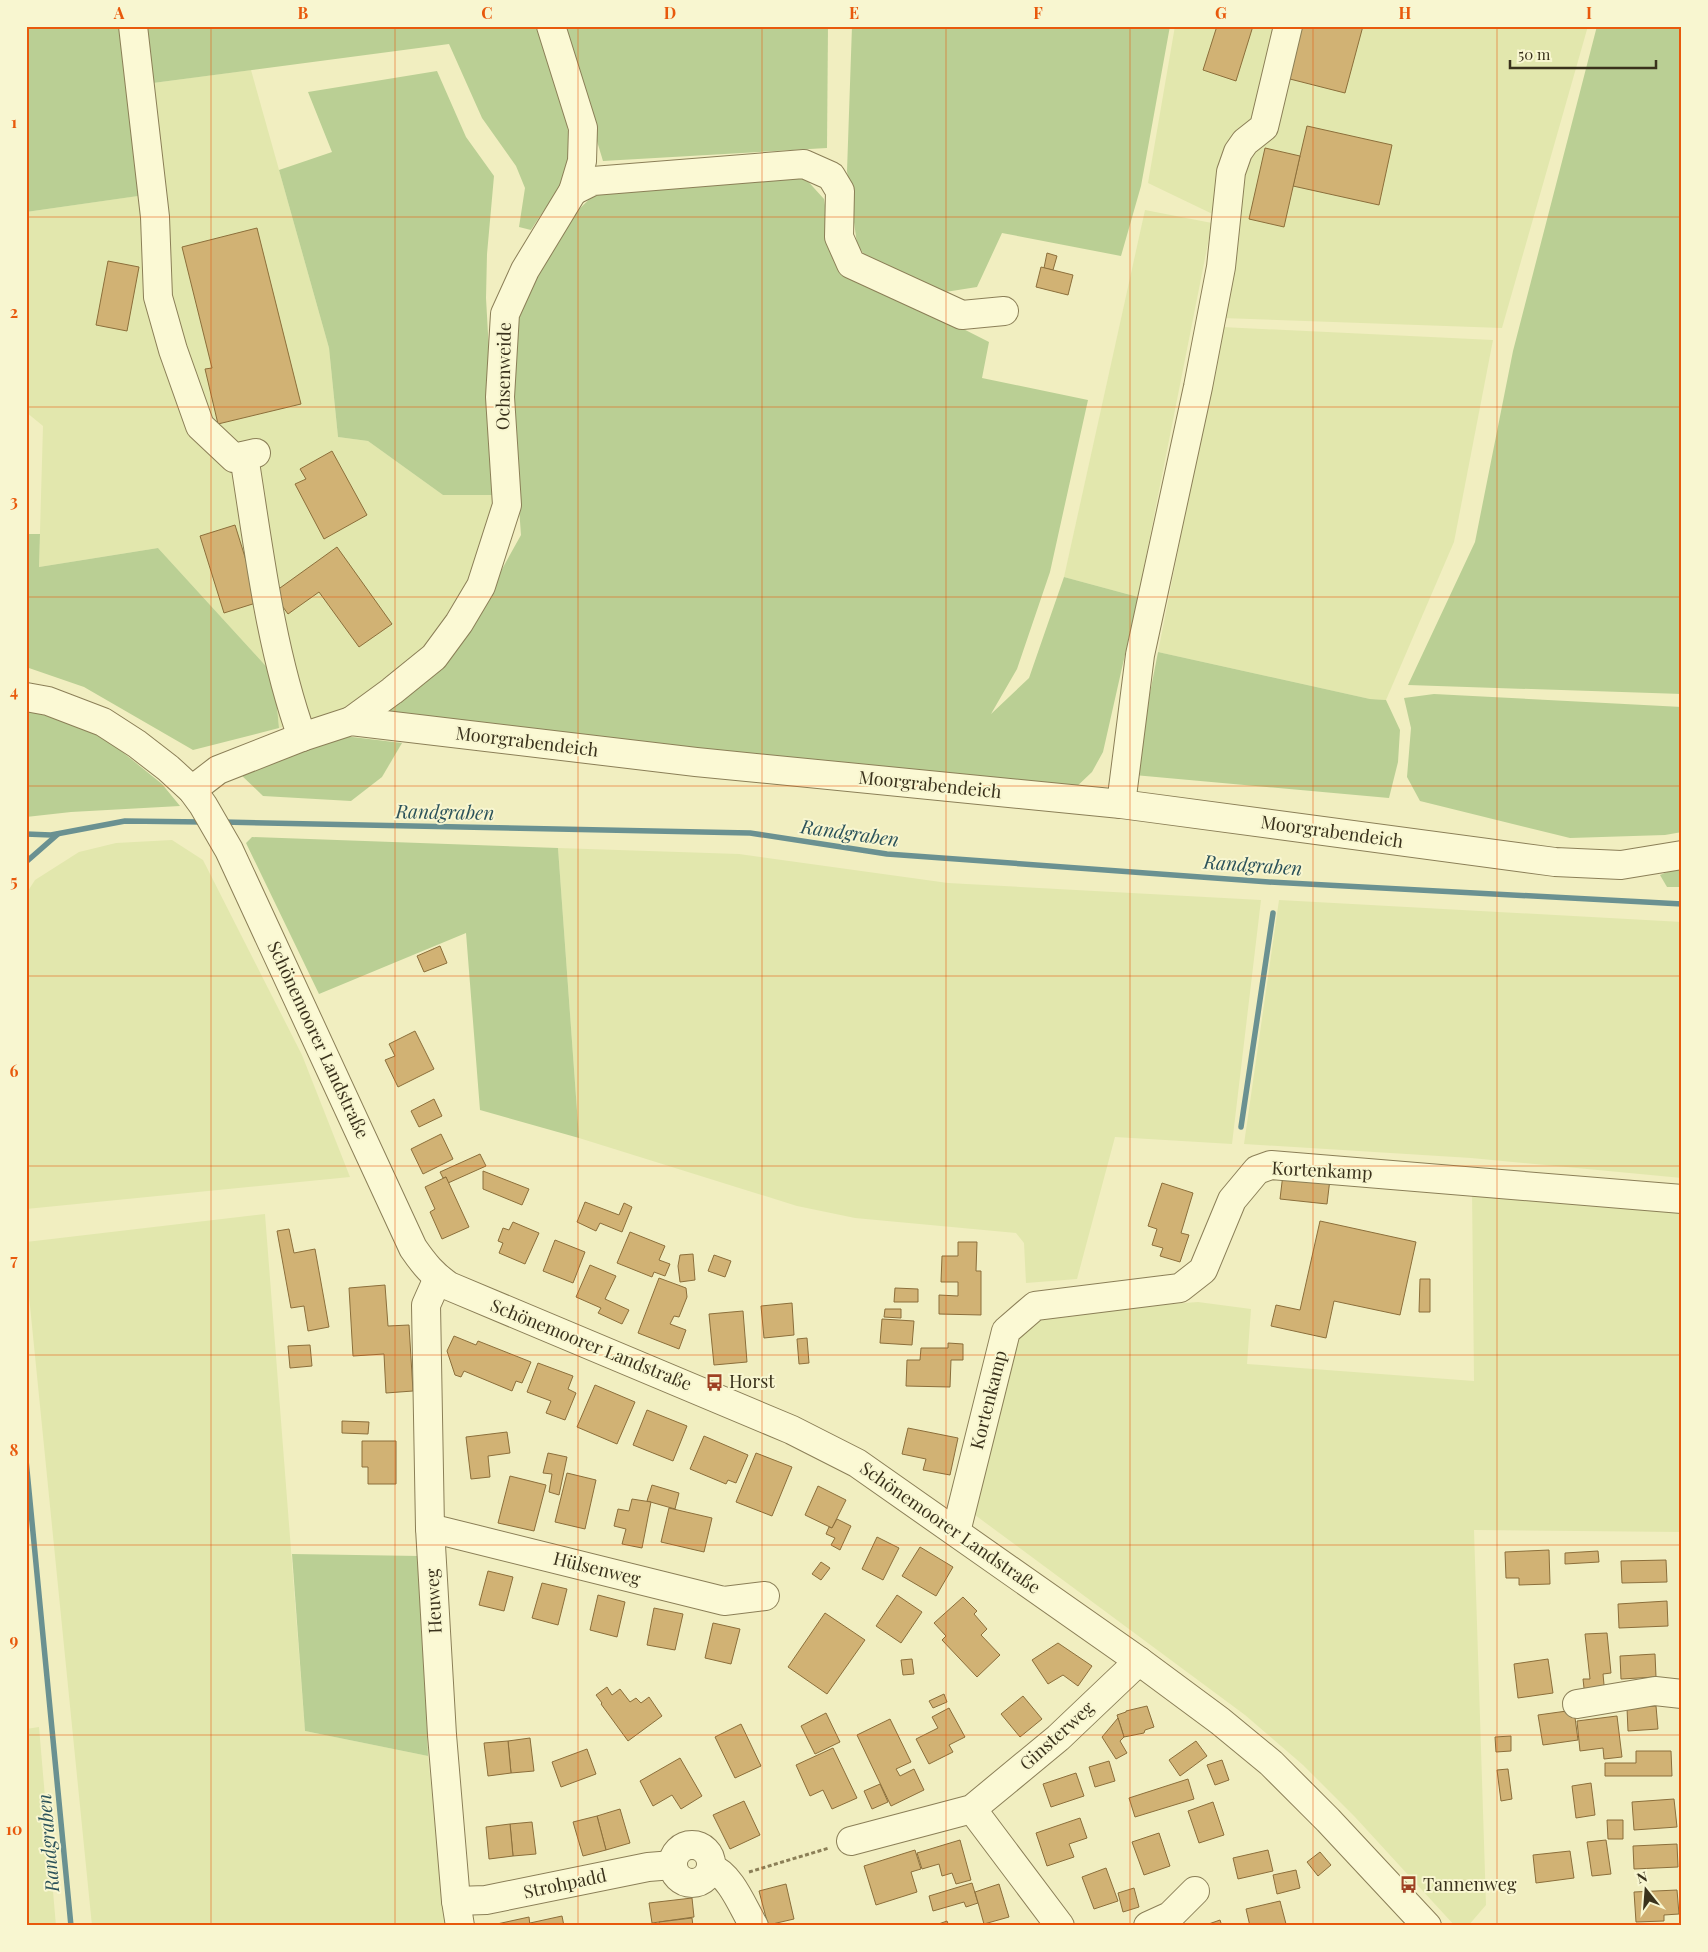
<svg xmlns="http://www.w3.org/2000/svg" width="1708" height="1952" font-family="'Playfair Display',serif">
<rect width="100%" height="100%" fill="#f1eec0"/>
<g fill="#e2e7ad">
<polygon points="1175,26 1588,26 1502,328 1222,318 1225,220 1148,183"/>
<polygon points="251,70 329,348 338,437 368,441 443,495 497,495 476,566 434,645 348,709 279,728 274,675 158,548 39,567 43,426 26,412 26,212 137,196 127,91 153,83"/>
<polygon points="1145,210 1212,223 1138,597 1064,577"/>
<polygon points="1222,327 1493,340 1454,542 1386,700 1370,699 1158,652"/>
<polygon points="172,840 203,860 302,1055 350,1177 26,1209 26,894 35,880 79,852 116,843"/>
<polygon points="558,848 739,854 948,883 1261,900 1232,1144 1115,1137 1077,1279 1026,1283 1024,1243 1016,1233 855,1218 797,1206 579,1138"/>
<polygon points="1279,900 1682,922 1682,1178 1471,1158 1244,1144"/>
<polygon points="1472,1189 1682,1209 1682,1532 1474,1530 1486,1905 1468,1926 1455,1926 1355,1817 1303,1765 1245,1715 975,1515 1016,1339 1047,1313 1198,1302 1251,1309 1247,1364 1474,1381"/>
<polygon points="265,1214 305,1731 428,1756 446,1926 92,1926 26,1266 26,1242"/>
<polygon points="39,1727 56,1926 26,1926 26,1729"/>
</g>
<g fill="#bacf94">
<polygon points="26,26 121,26 138,196 26,212"/>
<path d="M145,26H541C552,61 580,142 565,175C558,192 541,214 531,230L519,227L525,188L516,166L482,118L449,44L153,83Z"/>
<polygon points="562,26 828,26 827,148 603,161"/>
<polygon points="852,26 1170,26 1141,186 1121,256 1002,233 977,287 939,293 871,265 857,244 847,171"/>
<polygon points="1597,26 1682,26 1682,694 1408,685 1475,542 1513,351"/>
<polygon points="437,71 466,137 494,176 487,254 486,298 497,495 443,495 368,441 338,437 329,348 279,170 332,152 308,92"/>
<polygon points="804,177 824,199 831,243 839,266 989,342 982,378 1088,400 1050,572 1017,669 991,714 1029,678 1064,577 1138,597 1103,752 1092,772 1072,791 389,718 390,703 467,632 521,535 510,385 513,337 524,294 577,211 600,189"/>
<polygon points="26,534 40,534 39,567 158,548 274,675 279,728 193,750 84,687 26,667"/>
<polygon points="1158,652 1370,699 1386,700 1400,730 1398,762 1389,798 1134,775"/>
<polygon points="1434,694 1682,707 1682,832 1665,835 1570,838 1420,801 1407,777 1411,728 1404,698"/>
<polygon points="26,708 94,729 162,784 180,806 71,812 26,817"/>
<polygon points="344,736 402,743 382,777 351,801 263,796 238,772"/>
<polygon points="252,837 558,848 579,1138 480,1110 466,933 319,994 246,843"/>
<polygon points="1682,866 1682,887 1667,887 1660,875"/>
<polygon points="292,1554 420,1556 428,1756 305,1731"/>
</g>
<g fill="none" stroke-linecap="round" stroke-linejoin="round">
<g stroke="#6a9191" stroke-width="5.5">
<polyline points="222,822 750,833 887,854 1269,882 1682,904"/>
<polyline points="26,834 51,835 125,821 203,822"/>
<polyline points="26,862 58,834"/>
<polyline points="1241,1127 1273,913"/>
<polyline points="26,1460 71,1926"/>
</g>
</g>
<g fill="#d1b274" stroke="#8c6f3b">
<polygon points="1217,26 1253,26 1236,81 1203,70"/>
<polygon points="1299,26 1363,26 1345,93 1286,78"/>
<polygon points="1307,126 1392,145 1379,205 1293,186"/>
<polygon points="1265,148 1300,156 1284,227 1249,219"/>
<polygon points="257,228 301,404 218,424 205,369 212,368 182,247"/>
<polygon points="1047,253 1057,256 1053,270 1044,268"/>
<polygon points="108,261 139,267 127,331 96,325"/>
<polygon points="1041,267 1073,275 1068,295 1036,287"/>
<polygon points="332,451 367,515 324,539 295,484 306,479 300,469"/>
<polygon points="235,525 259,602 224,613 200,536"/>
<polygon points="337,547 392,624 359,647 319,592 288,614 273,593"/>
<polygon points="440,946 447,963 424,972 417,956"/>
<polygon points="415,1031 434,1069 398,1087 385,1060 395,1056 389,1044"/>
<polygon points="434,1099 442,1116 419,1127 411,1111"/>
<polygon points="441,1134 453,1159 423,1174 411,1149"/>
<polygon points="480,1154 486,1166 448,1183 446,1177 443,1178 440,1172"/>
<polygon points="483,1171 529,1189 522,1205 483,1189"/>
<polygon points="1283,1174 1330,1179 1327,1204 1280,1199"/>
<polygon points="446,1177 469,1227 442,1239 430,1212 435,1209 425,1187"/>
<polygon points="1162,1183 1193,1193 1181,1233 1189,1235 1180,1262 1160,1256 1163,1248 1152,1245 1157,1229 1148,1226"/>
<polygon points="585,1202 619,1215 624,1203 632,1207 622,1232 600,1223 596,1231 577,1222"/>
<polygon points="1320,1221 1416,1242 1400,1315 1334,1301 1326,1338 1271,1326 1276,1305 1300,1310"/>
<polygon points="513,1222 539,1233 525,1264 499,1253 503,1243 498,1241 503,1228 509,1230"/>
<polygon points="289,1229 294,1253 315,1249 329,1327 308,1331 304,1306 291,1308 277,1231"/>
<polygon points="630,1232 665,1246 659,1260 670,1264 665,1276 654,1272 652,1277 617,1263"/>
<polygon points="555,1240 585,1252 573,1283 543,1271"/>
<polygon points="958,1242 977,1242 976,1271 981,1271 981,1315 939,1314 939,1295 958,1296 958,1282 941,1282 942,1256 958,1256"/>
<polygon points="693,1254 695,1280 680,1282 678,1266 680,1255"/>
<polygon points="714,1255 731,1261 725,1277 708,1271"/>
<polygon points="590,1265 616,1276 605,1299 629,1310 622,1324 598,1313 601,1308 576,1297"/>
<polygon points="659,1278 686,1288 687,1297 679,1317 674,1316 670,1324 686,1330 679,1349 638,1333"/>
<polygon points="1420,1279 1430,1279 1430,1312 1419,1312"/>
<polygon points="385,1285 388,1326 409,1325 413,1391 386,1393 384,1354 353,1356 349,1288"/>
<polygon points="895,1288 918,1289 918,1302 894,1302"/>
<polygon points="792,1303 794,1335 764,1338 761,1306"/>
<polygon points="885,1309 901,1309 901,1318 884,1317"/>
<polygon points="743,1311 747,1362 714,1365 709,1314"/>
<polygon points="882,1319 914,1321 912,1345 880,1343"/>
<polygon points="454,1336 476,1345 478,1341 531,1362 522,1383 516,1381 512,1391 464,1371 461,1377 455,1375 447,1351"/>
<polygon points="807,1338 809,1363 799,1364 797,1339"/>
<polygon points="948,1343 963,1344 963,1360 951,1360 950,1387 906,1386 907,1360 920,1360 921,1348 948,1348"/>
<polygon points="310,1345 312,1366 290,1368 288,1346"/>
<polygon points="538,1363 573,1376 568,1389 576,1393 565,1420 546,1413 551,1401 527,1392"/>
<polygon points="595,1385 635,1402 617,1444 577,1427"/>
<polygon points="647,1410 687,1426 673,1461 633,1445"/>
<polygon points="342,1421 369,1422 368,1434 342,1433"/>
<polygon points="908,1428 958,1438 950,1475 923,1470 926,1459 902,1454"/>
<polygon points="507,1432 510,1453 488,1456 490,1477 471,1479 466,1437"/>
<polygon points="704,1436 748,1455 736,1483 728,1480 726,1484 690,1469"/>
<polygon points="362,1441 396,1441 396,1484 368,1484 368,1467 362,1467"/>
<polygon points="548,1453 567,1457 559,1495 549,1492 552,1474 543,1473"/>
<polygon points="756,1453 792,1467 772,1516 736,1502"/>
<polygon points="567,1473 596,1480 585,1529 555,1522"/>
<polygon points="510,1476 546,1485 534,1531 498,1523"/>
<polygon points="652,1485 679,1493 675,1509 647,1501"/>
<polygon points="818,1486 846,1500 832,1528 805,1515"/>
<polygon points="632,1499 651,1502 642,1548 622,1544 626,1529 614,1526 618,1509 629,1511"/>
<polygon points="669,1508 712,1518 704,1552 661,1542"/>
<polygon points="837,1519 851,1526 840,1550 831,1545 835,1538 826,1534 829,1527 832,1528"/>
<polygon points="877,1537 899,1548 883,1580 862,1569"/>
<polygon points="920,1547 953,1567 936,1596 902,1576"/>
<polygon points="1549,1550 1550,1584 1519,1585 1519,1578 1506,1578 1505,1552"/>
<polygon points="1598,1551 1599,1562 1565,1564 1565,1553"/>
<polygon points="1666,1560 1667,1582 1622,1583 1621,1561"/>
<polygon points="821,1562 830,1568 821,1580 812,1574"/>
<polygon points="488,1571 513,1577 504,1611 479,1605"/>
<polygon points="542,1583 567,1589 558,1625 532,1618"/>
<polygon points="598,1595 625,1602 617,1637 590,1630"/>
<polygon points="897,1595 922,1612 901,1643 876,1626"/>
<polygon points="963,1597 977,1611 974,1614 987,1629 981,1635 1000,1655 977,1677 942,1640 946,1636 934,1623"/>
<polygon points="1667,1601 1668,1626 1619,1628 1618,1604"/>
<polygon points="654,1608 683,1614 675,1650 647,1645"/>
<polygon points="825,1613 865,1640 827,1694 788,1667"/>
<polygon points="713,1623 740,1629 731,1664 705,1658"/>
<polygon points="1607,1633 1611,1673 1603,1674 1605,1695 1585,1697 1583,1679 1590,1679 1585,1634"/>
<polygon points="1058,1643 1092,1666 1078,1686 1063,1675 1048,1684 1032,1660"/>
<polygon points="1655,1654 1656,1677 1621,1679 1620,1656"/>
<polygon points="912,1659 914,1674 903,1675 901,1660"/>
<polygon points="1548,1659 1553,1693 1518,1698 1514,1664"/>
<polygon points="607,1687 612,1695 620,1689 630,1702 636,1698 641,1703 649,1697 662,1716 628,1741 601,1704 602,1703 596,1695"/>
<polygon points="944,1694 947,1702 933,1708 929,1701"/>
<polygon points="1023,1696 1042,1719 1020,1737 1001,1714"/>
<polygon points="1147,1706 1154,1727 1145,1730 1144,1733 1124,1737 1117,1715 1126,1712 1126,1711"/>
<polygon points="1656,1706 1658,1729 1628,1731 1627,1708"/>
<polygon points="949,1708 965,1737 949,1745 953,1752 929,1764 916,1739 938,1728 932,1717"/>
<polygon points="1574,1710 1578,1740 1543,1745 1538,1715"/>
<polygon points="826,1713 840,1742 815,1754 801,1726"/>
<polygon points="1617,1716 1622,1757 1604,1759 1603,1748 1580,1751 1577,1721"/>
<polygon points="1118,1718 1124,1737 1120,1741 1127,1753 1116,1759 1102,1737"/>
<polygon points="890,1719 911,1762 896,1769 900,1776 914,1769 924,1790 891,1806 857,1735"/>
<polygon points="741,1724 761,1766 735,1778 715,1737"/>
<polygon points="1511,1736 1511,1751 1496,1752 1495,1737"/>
<polygon points="530,1738 534,1771 511,1773 508,1741"/>
<polygon points="508,1741 511,1773 488,1776 484,1743"/>
<polygon points="1196,1741 1207,1756 1180,1776 1169,1760"/>
<polygon points="833,1748 857,1798 832,1809 823,1790 810,1796 796,1765"/>
<polygon points="587,1749 596,1774 561,1787 552,1762"/>
<polygon points="1636,1751 1671,1751 1672,1776 1605,1776 1605,1763 1636,1763"/>
<polygon points="680,1758 702,1796 681,1809 672,1795 653,1806 640,1781"/>
<polygon points="1222,1760 1229,1780 1215,1785 1207,1765"/>
<polygon points="1109,1761 1115,1781 1095,1787 1089,1767"/>
<polygon points="1508,1769 1512,1799 1501,1801 1497,1770"/>
<polygon points="1076,1773 1084,1796 1051,1807 1043,1784"/>
<polygon points="1188,1779 1194,1799 1135,1817 1129,1798"/>
<polygon points="1591,1783 1595,1815 1576,1818 1572,1786"/>
<polygon points="880,1784 888,1802 872,1809 864,1791"/>
<polygon points="1674,1799 1677,1827 1634,1830 1632,1802"/>
<polygon points="744,1801 760,1835 730,1849 713,1815"/>
<polygon points="1213,1802 1224,1835 1199,1843 1188,1811"/>
<polygon points="620,1809 630,1843 606,1850 597,1816"/>
<polygon points="597,1816 606,1850 583,1856 573,1822"/>
<polygon points="1080,1818 1087,1838 1069,1844 1074,1857 1047,1866 1036,1833"/>
<polygon points="1607,1820 1623,1820 1623,1839 1608,1839"/>
<polygon points="532,1822 536,1854 513,1856 510,1824"/>
<polygon points="510,1824 513,1856 489,1859 486,1827"/>
<polygon points="1159,1833 1170,1866 1144,1875 1132,1842"/>
<polygon points="960,1840 971,1880 956,1884 952,1873 942,1876 939,1864 922,1869 917,1853"/>
<polygon points="1606,1840 1611,1874 1592,1876 1587,1842"/>
<polygon points="1677,1844 1678,1867 1634,1869 1633,1846"/>
<polygon points="915,1850 921,1869 911,1872 917,1892 876,1905 864,1866"/>
<polygon points="1268,1850 1273,1871 1238,1879 1233,1858"/>
<polygon points="1570,1851 1574,1878 1536,1883 1533,1855"/>
<polygon points="1320,1852 1331,1865 1318,1876 1307,1862"/>
<polygon points="1106,1868 1118,1901 1094,1909 1082,1877"/>
<polygon points="1296,1870 1300,1888 1277,1894 1273,1875"/>
<polygon points="972,1883 978,1903 966,1907 964,1902 933,1911 929,1896"/>
<polygon points="786,1884 794,1919 768,1925 759,1891"/>
<polygon points="999,1884 1009,1917 984,1924 975,1892"/>
<polygon points="1134,1888 1139,1907 1123,1912 1118,1893"/>
<polygon points="1677,1890 1679,1914 1664,1915 1664,1921 1636,1922 1634,1892"/>
<polygon points="692,1898 694,1917 652,1923 649,1903"/>
<polygon points="1280,1901 1286,1924 1250,1926 1246,1909"/>
<polygon points="562,1916 564,1926 530,1926 530,1923"/>
<polygon points="529,1917 530,1926 497,1926 497,1924"/>
<polygon points="692,1918 693,1926 660,1926 659,1922"/>
<polygon points="1220,1920 1222,1926 1203,1926"/>
<polygon points="947,1921 949,1926 933,1926"/>
</g>
<g fill="none" stroke-linecap="round" stroke-linejoin="round">
<defs>
<g id="minor">
<polyline points="133,26 155,217 158,297 173,350 200,426 234,458 256,453"/>
<polyline points="573,191 593,181 804,164 831,176 840,191 839,237 851,264 962,315 1004,311"/>
<path d="M244,456C259,550 270,647 302,737"/>
<path d="M26,697L48,701L103,722L137,744L168,768L192,790L203,805L229,850L413,1248C424,1264 433,1275 449,1286L792,1430L857,1463L1139,1661L1220,1721L1271,1763L1328,1820L1427,1926"/>
<polyline points="351,721 392,691 434,657 459,623 481,586 507,505 500,397 505,314 525,270 573,191 582,161 583,128 551,26"/>
<polyline points="192,790 218,770 302,737 351,721 696,762 1121,804 1555,862 1621,865 1682,855"/>
<polyline points="1121,804 1140,655 1198,387 1221,267 1231,172 1238,152 1245,142 1264,127 1288,26"/>
<polyline points="438,1278 426,1305 430,1528 442,1735 456,1901 460,1926"/>
<polyline points="430,1528 724,1601 765,1596"/>
<polyline points="956,1532 1006,1331 1035,1306 1180,1288 1203,1270 1232,1200 1257,1170 1271,1165 1682,1199"/>
<polyline points="1577,1704 1655,1691 1682,1694"/>
<polyline points="972,1809 1060,1926"/>
<polyline points="851,1841 972,1809 1058,1738 1139,1661"/>
<circle cx="692" cy="1864" r="19"/>
<path d="M711,1868C731,1875 743,1908 754,1926"/>
<polyline points="456,1901 486,1900 648,1867 673,1865"/>
<polyline points="1148,1926 1170,1916 1195,1891"/>
</g>
</defs>
<use href="#minor" stroke="#8b7f57" stroke-width="30"/>
<polyline stroke="#8b7f57" stroke-width="3" stroke-dasharray="4 2.5" stroke-linecap="butt" points="749,1872 829,1848"/>
<use href="#minor" stroke="#fbf9d4" stroke-width="28"/>
</g>
<path fill="none" stroke="#e8590c" stroke-width="1" stroke-opacity="0.55" d="M211,26V1926M395,26V1926M578,26V1926M762,26V1926M946,26V1926M1130,26V1926M1313,26V1926M1497,26V1926M26,217H1682M26,407H1682M26,597H1682M26,786H1682M26,976H1682M26,1166H1682M26,1355H1682M26,1545H1682M26,1735H1682"/>
<defs>
<symbol id="bus-bare" viewBox="-9 -9 18 18"><path d="M-5-6H5V4H4V6H2V4H-2V6H-4V4H-5ZM-3.5-4V0h7V-4ZM-3.5 1.2v1.5H-2V1.2ZM2 1.2v1.5H3.5V1.2Z" fill="#9e4123" stroke="#f8f6d0" stroke-width="2.5" paint-order="stroke"/></symbol>
</defs>
<g fill-rule="evenodd">
<use href="#bus-bare" x="702" y="1370" width="25" height="25"/>
<use href="#bus-bare" x="1396" y="1872" width="25" height="25"/>
</g>
<g text-anchor="middle" stroke-width="4" stroke-linejoin="round" paint-order="stroke">
<g font-size="18" fill="#3a321c" stroke="#f8f6d0">
<text transform="translate(504 376) rotate(-89)" y="6">Ochsenweide</text>
<text transform="translate(527 742) rotate(7)" y="6">Moorgrabendeich</text>
<text transform="translate(930 785) rotate(6)" y="6">Moorgrabendeich</text>
<text transform="translate(1332 832) rotate(8)" y="6">Moorgrabendeich</text>
<text transform="translate(318 1040) rotate(65)" y="6">Schönemoorer Landstraße</text>
<text transform="translate(1322 1171) rotate(3)" y="6">Kortenkamp</text>
<text transform="translate(591 1345) rotate(22)" y="6">Schönemoorer Landstraße</text>
<text transform="translate(989 1400) rotate(-76)" y="6">Kortenkamp</text>
<text transform="translate(950 1528) rotate(35)" y="6">Schönemoorer Landstraße</text>
<text transform="translate(597 1569) rotate(14)" y="6">Hülsenweg</text>
<text transform="translate(434 1601) rotate(-93)" y="6">Heuweg</text>
<text transform="translate(1057 1736) rotate(-42)" y="6">Ginsterweg</text>
<text transform="translate(565 1884) rotate(-12)" y="6">Strohpadd</text>
</g>
<g font-size="18" fill="#3a321c" stroke="#f8f6d0" text-anchor="start">
<text x="729" y="1388">Horst</text>
<text x="1423" y="1891">Tannenweg</text>
</g>
<g font-size="19" font-style="italic" fill="#2b525a" stroke="#f8f6d0">
<text transform="translate(445 812) rotate(1)" y="7">Randgraben</text>
<text transform="translate(850 833) rotate(8)" y="7">Randgraben</text>
<text transform="translate(1253 865) rotate(4)" y="7">Randgraben</text>
<text transform="translate(48 1843) rotate(-95)" y="7">Randgraben</text>
</g>
</g>
<rect width="1708" height="1952" fill="none" stroke="#f8f6d0" stroke-width="55"/>
<g transform="translate(1646 1890) rotate(343)" stroke="#f8f6d0" stroke-width="4" paint-order="stroke">
<path d="M0-4L9 19L0 12L-9 19Z" fill="#3a321c"/>
<text y="-8" font-size="14" font-weight="bold" text-anchor="middle" fill="#3a321c">N</text>
</g>
<path d="M1510 60v8h146v-8" fill="none" stroke="#3a321c" stroke-width="2.5"/>
<text x="1518" y="60" font-size="15" fill="#3a321c" stroke="#f8f6d0" stroke-width="4" paint-order="stroke">50 m</text>
<rect x="28" y="28" width="1652" height="1896" fill="none" stroke="#e8590c" stroke-width="2"/>
<g font-size="16" text-anchor="middle" font-weight="bold" fill="#e8590c">
<text x="119" y="19">A</text>
<text x="303" y="19">B</text>
<text x="487" y="19">C</text>
<text x="670" y="19">D</text>
<text x="854" y="19">E</text>
<text x="1038" y="19">F</text>
<text x="1221" y="19">G</text>
<text x="1405" y="19">H</text>
<text x="1589" y="19">I</text>
<text x="14" y="128">1</text>
<text x="14" y="318">2</text>
<text x="14" y="507">3</text>
<text x="14" y="697">4</text>
<text x="14" y="887">5</text>
<text x="14" y="1077">6</text>
<text x="14" y="1266">7</text>
<text x="14" y="1456">8</text>
<text x="14" y="1646">9</text>
<text x="14" y="1835">10</text>
</g>
</svg>
